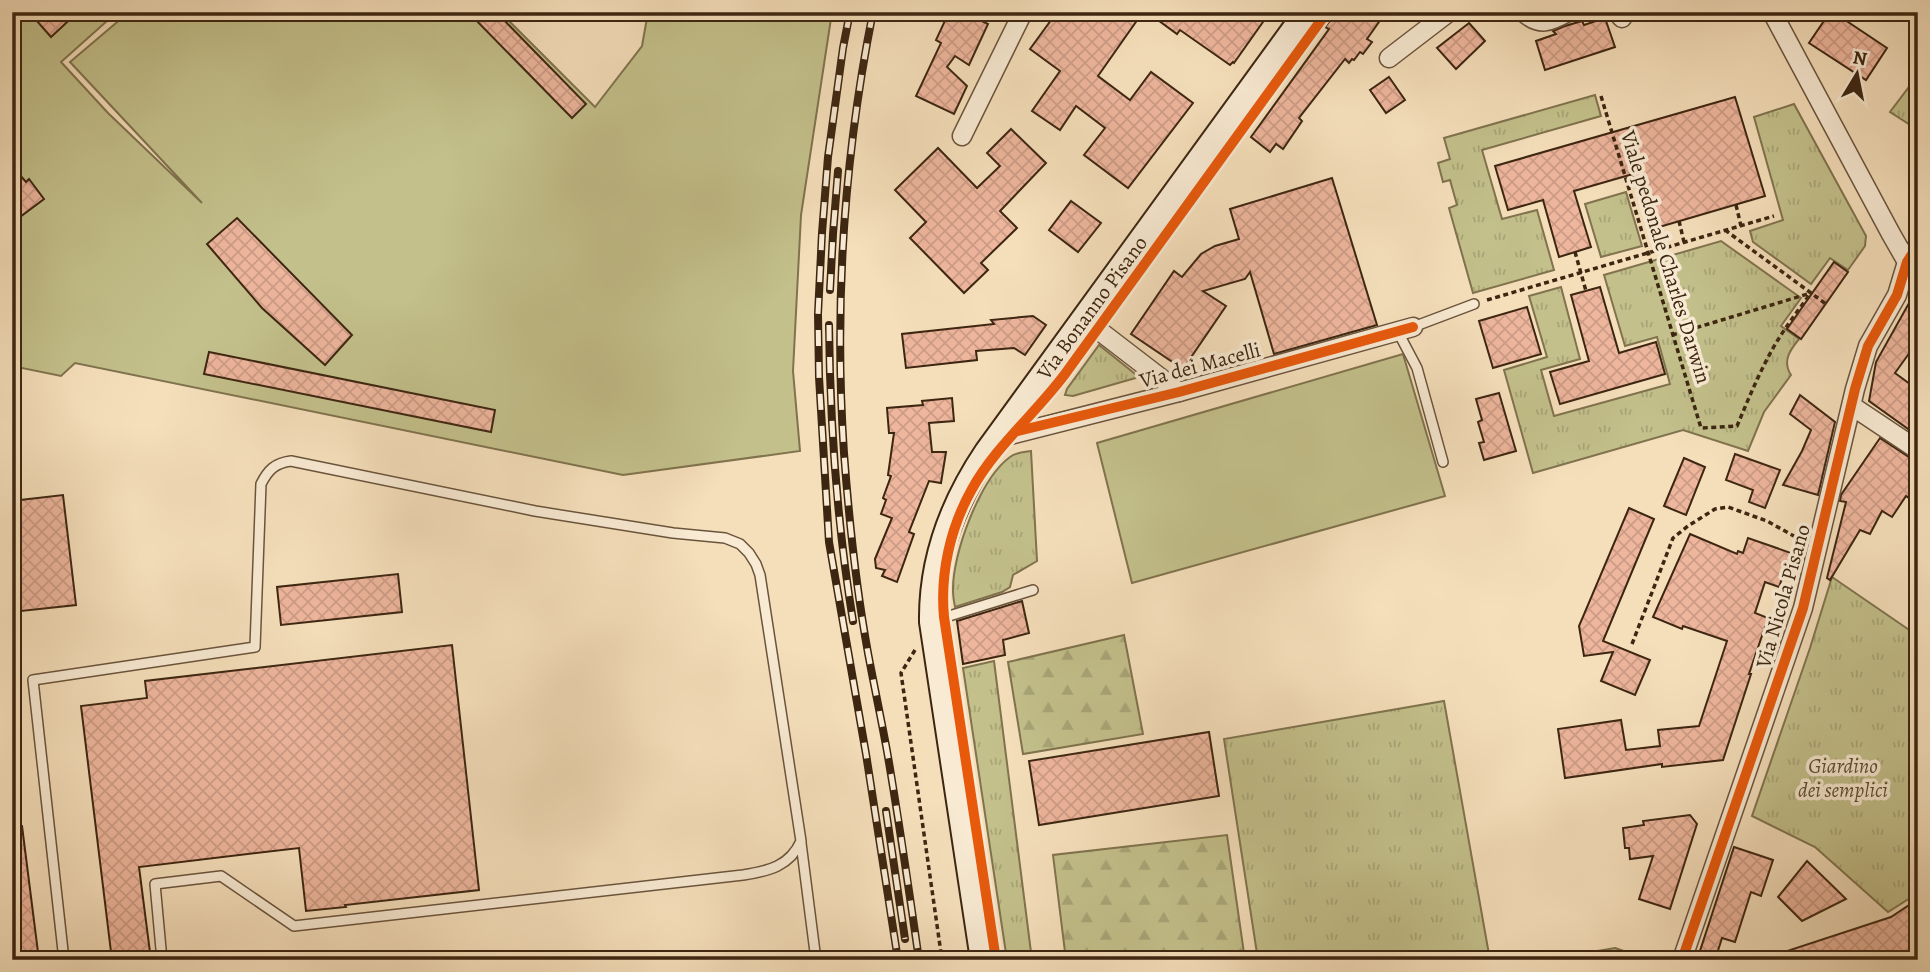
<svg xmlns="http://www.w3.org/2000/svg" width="1930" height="972" font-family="Alegreya,serif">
<defs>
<pattern id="grass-tufts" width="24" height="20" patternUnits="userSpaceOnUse" patternTransform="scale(1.75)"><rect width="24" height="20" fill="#c3c08b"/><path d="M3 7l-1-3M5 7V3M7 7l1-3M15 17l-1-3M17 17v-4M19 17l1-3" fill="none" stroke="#a8a577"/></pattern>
<pattern id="forest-firs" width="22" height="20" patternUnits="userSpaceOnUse" patternTransform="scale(1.75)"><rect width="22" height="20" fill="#c3c08b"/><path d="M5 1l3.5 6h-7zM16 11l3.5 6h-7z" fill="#a8a577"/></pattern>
<pattern id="building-cross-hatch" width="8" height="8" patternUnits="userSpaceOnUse" patternTransform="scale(1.75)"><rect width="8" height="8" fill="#eeb69d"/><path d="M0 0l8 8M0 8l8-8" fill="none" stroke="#cd9c86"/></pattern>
</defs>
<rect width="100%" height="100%" fill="#f5dfbb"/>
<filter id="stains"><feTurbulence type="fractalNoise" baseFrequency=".00286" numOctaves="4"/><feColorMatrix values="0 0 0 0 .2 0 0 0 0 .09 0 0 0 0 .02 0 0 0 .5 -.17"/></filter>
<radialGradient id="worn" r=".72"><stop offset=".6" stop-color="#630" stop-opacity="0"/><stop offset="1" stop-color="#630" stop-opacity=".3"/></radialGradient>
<g fill="url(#grass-tufts)" stroke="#80734e" stroke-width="2">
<polygon points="1918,75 1918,130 1890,112"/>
<polygon points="1595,95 1601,116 1482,150 1502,219 1537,210 1554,270 1473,293 1449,208 1457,205 1450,180 1443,182 1438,163 1450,159 1444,138"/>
<polygon points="1794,104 1866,236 1865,246 1848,270 1830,258 1811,284 1753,242 1750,231 1783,220 1754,117"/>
<polygon points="1626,192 1642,246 1601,257 1585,204"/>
<path d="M1721,241L1801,298L1781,326L1799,339C1790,350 1782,361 1791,375L1764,412L1748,451L1683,430L1533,473L1504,370L1547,357L1529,296L1561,287L1580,359L1541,370L1554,416L1670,384L1657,337L1625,346L1604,275Z"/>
<polygon points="1099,345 1139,377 1073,396 1065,395 1067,389"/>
<path d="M1031,451L1037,561L1013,575L1010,587L1002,592L955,607C954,602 953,596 953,591C952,554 980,479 1010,457C1016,452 1024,452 1031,451Z"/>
<polygon points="1832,577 1918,636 1918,854 1912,860 1918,868 1918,893 1888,912 1815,847 1752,816 1810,648"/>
<polygon points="994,661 1032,960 1007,960 963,668"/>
<polygon points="1444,701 1490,960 1258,960 1224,739"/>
<polygon points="1615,948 1649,960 1544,960"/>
</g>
<g fill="url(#forest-firs)" stroke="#80734e" stroke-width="2">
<polygon points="1124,635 1143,734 1023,754 1008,662"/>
<polygon points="1227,835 1245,960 1066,960 1053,855"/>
</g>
<g fill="#c3c08b" stroke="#80734e" stroke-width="2">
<polygon points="12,12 117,12 61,62 108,113 202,203 70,62 129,12 500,12 595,107 642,46 648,12 832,12 801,215 793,371 800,451 623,475 75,363 61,376 12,366"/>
<polygon points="1403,354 1445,496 1132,583 1097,443"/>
</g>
<g fill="url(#building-cross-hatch)" stroke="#3d2611" stroke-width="2">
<polygon points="29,12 78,12 51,37"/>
<polygon points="468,12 496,12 586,104 572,118"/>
<polygon points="949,12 963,12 988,24 969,65 955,56 947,67 967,86 954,114 916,96 941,43 936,40"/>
<polygon points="1057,12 1129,12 1138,19 1098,76 1130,100 1151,72 1193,103 1128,188 1084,155 1105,128 1076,106 1060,130 1032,111 1060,71 1030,49"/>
<polygon points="1147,12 1270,12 1234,63 1233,62 1230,65 1180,30 1177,34"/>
<polygon points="1341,12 1386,12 1367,39 1372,42 1363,54 1360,52 1354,60 1352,59 1349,63 1345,59 1299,118 1302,121 1283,149 1276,144 1270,152 1251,137 1329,29 1325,27 1333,17 1336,19"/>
<polygon points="1830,12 1833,12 1887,48 1866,80 1809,43"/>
<polygon points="1605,18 1615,47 1545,70 1536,41 1556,34 1553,31 1565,26 1582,21 1584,25"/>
<polygon points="1469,23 1485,41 1456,69 1437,48"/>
<polygon points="1389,77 1405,100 1386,113 1370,90"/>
<polygon points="1735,97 1765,196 1649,230 1633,174 1574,191 1591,247 1559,257 1543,200 1508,210 1495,166"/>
<polygon points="1011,129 1046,163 1000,211 1017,228 981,263 988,270 964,293 910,238 926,222 895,190 938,148 977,188 1000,166 987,153"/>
<polygon points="12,166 26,182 29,179 44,199 12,223"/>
<polygon points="1332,178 1377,325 1274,354 1250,272 1245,279 1203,291 1226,306 1183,369 1131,334 1174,271 1182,277 1201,254 1215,246 1239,239 1230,209"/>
<polygon points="1071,201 1101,223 1078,252 1049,230"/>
<polygon points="237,218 352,335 325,365 262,308 207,244"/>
<polygon points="1834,262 1848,272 1801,339 1787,329"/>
<polygon points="1600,287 1619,353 1656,342 1665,374 1560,404 1550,372 1589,361 1571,295"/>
<polygon points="1918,287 1918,341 1895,373 1918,390 1918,436 1869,401 1876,362"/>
<polygon points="1527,307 1541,354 1493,368 1479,321"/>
<polygon points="1033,316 1046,325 1025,355 1014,348 976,351 977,360 906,368 902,334 994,324 991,320"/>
<polygon points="209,352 495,410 491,432 204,374"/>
<polygon points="1499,393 1516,451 1484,460 1479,443 1484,442 1478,422 1482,420 1476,399"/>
<polygon points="1800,395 1835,422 1818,495 1783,485 1802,451 1811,430 1790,414"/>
<polygon points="952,398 954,421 929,423 932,452 946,452 941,483 929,481 909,532 914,534 897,582 882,576 885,570 876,568 875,559 892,518 881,514 886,500 883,498 891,476 888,475 894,433 889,433 887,408 923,405 922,401"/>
<polygon points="1880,438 1912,459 1918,461 1918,505 1906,496 1892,517 1882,511 1870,534 1860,530 1830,580 1827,578 1846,502 1840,501 1841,495"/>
<polygon points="1735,454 1780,470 1765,508 1749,502 1753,490 1726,480"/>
<polygon points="1684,458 1705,467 1686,515 1664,506"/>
<polygon points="63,495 76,605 12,612 12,501"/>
<polygon points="1629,508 1654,519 1603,641 1650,660 1635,695 1601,681 1613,652 1584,656 1579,626"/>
<polygon points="1690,534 1737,554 1738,551 1743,553 1748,538 1791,553 1779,587 1765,582 1755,613 1768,618 1749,674 1751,674 1723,760 1662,767 1662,764 1565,778 1558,729 1621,720 1626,750 1660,746 1658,730 1699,726 1727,641 1683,626 1682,629 1653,617"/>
<polygon points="398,574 402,612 281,625 277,587"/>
<polygon points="1022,601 1029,633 1003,640 1005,655 963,664 957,621"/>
<polygon points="452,645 479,890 345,905 346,907 306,911 299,848 139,867 151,960 112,960 81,706 147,698 145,681"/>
<polygon points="1209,732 1219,796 1039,825 1029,761"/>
<polygon points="1690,815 1697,824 1670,909 1639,899 1653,856 1630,859 1629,848 1625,848 1623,828 1644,825 1643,821"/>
<polygon points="22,826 39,960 12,960 12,827"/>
<polygon points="1734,847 1773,860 1761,896 1751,892 1735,942 1722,938 1715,960 1697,960"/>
<polygon points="1807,861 1846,899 1802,921 1778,897"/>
<polygon points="1918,899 1918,960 1770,960 1769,957 1891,917"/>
</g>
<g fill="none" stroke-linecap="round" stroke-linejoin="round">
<defs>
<g id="service">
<polyline points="1413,327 1474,304"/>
<polyline points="1398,332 1417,368 1443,462"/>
<polyline points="933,621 1033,590"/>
<polyline points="801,843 816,960"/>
<path d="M64,960L33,680L255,647L261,484C268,470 275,463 291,461L535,511L673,533L725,538L740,544L749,553L756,564L760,575L801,841C790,866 769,871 743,875L294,926L221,876L155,884L162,960"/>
</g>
<g id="minor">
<path d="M1523,12C1540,27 1550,22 1568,12"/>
<polyline points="1617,12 1622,18"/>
<polyline points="1772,12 1891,234 1907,262 1918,269"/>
<polyline points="1389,58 1449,12"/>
<polyline points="962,136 1023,12"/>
<polyline points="1084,319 1179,392"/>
<polyline points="1852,406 1918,450"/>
<polyline points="998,438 1179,392 1413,327"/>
<polyline points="1682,960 1803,608 1855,389 1868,346 1897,295 1907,262 1918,245"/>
</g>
<g id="secondary">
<path id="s1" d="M983,960L932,622C931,559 952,504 987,452L1307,12"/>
</g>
</defs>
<use href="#service" stroke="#6b543c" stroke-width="12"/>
<use href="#minor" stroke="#6b543c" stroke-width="21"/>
<use href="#secondary" stroke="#3d2611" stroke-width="28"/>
<g stroke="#3d2611" stroke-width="3.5" stroke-dasharray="5 3.5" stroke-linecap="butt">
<polyline points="12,23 23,13 22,12"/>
<path d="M1601,96L1701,428L1737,426C1751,393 1765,358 1785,329C1793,317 1802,305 1811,293"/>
<polyline points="1736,205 1741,226"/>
<polyline points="1679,221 1684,242"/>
<polyline points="1725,230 1826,304"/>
<polyline points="1575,252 1586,291"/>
<polyline points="1487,300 1774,216"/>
<polyline points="1672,335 1811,293"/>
<polyline points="1632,644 1673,538 1688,526 1715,509 1728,507 1767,521 1801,540"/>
<polyline points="915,650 901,673 942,960"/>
</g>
<use href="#service" stroke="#f8ead3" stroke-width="9"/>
<use href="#minor" stroke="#f8ead3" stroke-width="18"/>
<use href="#secondary" stroke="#f8ead3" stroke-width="24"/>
<defs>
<g id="rail">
<polyline points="850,12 843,48 828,157 822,233 818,314 819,377 829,542 866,754 898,960"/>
<path d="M873,12C844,157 834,306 844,453C849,520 856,587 868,653C874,685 881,718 887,751C899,820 909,890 919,960"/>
<polyline points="830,290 833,234 838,171"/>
<path d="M829,325C830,424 837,523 853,621"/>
<polyline points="886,811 905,939"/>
</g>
</defs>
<use href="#rail" stroke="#3d2611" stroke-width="8"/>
<use href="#rail" stroke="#f8ead3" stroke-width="5" stroke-dasharray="16" stroke-linecap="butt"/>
<defs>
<g id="cycleway">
<polyline points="1018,431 1179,392 1413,327"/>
<path d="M996,960L944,617C940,574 950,528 972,489C995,447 1036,413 1065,374C1152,253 1240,133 1327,12"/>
<polyline points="1682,960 1803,608 1855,389 1868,346 1897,295 1907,262 1918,245"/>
</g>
</defs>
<use href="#cycleway" stroke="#f8ead3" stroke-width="15"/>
<use href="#cycleway" stroke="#e8590c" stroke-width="10"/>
</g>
<g text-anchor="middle" stroke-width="7" stroke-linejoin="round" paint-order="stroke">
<g font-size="21" fill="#3d2611" stroke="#f8ead3">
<text transform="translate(1666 257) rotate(73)" y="7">Viale pedonale Charles Darwin</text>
<text dy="7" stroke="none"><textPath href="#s1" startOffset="702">Via Bonanno Pisano</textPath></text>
<text transform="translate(1200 365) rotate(-15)" y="7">Via dei Macelli</text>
<text transform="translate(1783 596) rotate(-74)" y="7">Via Nicola Pisano</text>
</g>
<g font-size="21" font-style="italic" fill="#5e4c30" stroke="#f8ead3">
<text x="1843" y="773">Giardino<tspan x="1843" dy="24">dei semplici</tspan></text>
</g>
</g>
<rect width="1930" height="972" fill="none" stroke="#f5dfbb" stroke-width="42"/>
<rect x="14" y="14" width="1902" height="944" fill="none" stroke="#3d2611" stroke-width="3.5"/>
<rect x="21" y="21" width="1888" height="930" fill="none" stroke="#3d2611" stroke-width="2"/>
<g transform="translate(1857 74) rotate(10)" stroke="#f8ead3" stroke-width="5" paint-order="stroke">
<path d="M0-5L12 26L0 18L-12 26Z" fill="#3d2611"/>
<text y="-10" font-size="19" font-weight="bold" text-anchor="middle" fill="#3d2611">N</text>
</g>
<rect width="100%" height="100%" filter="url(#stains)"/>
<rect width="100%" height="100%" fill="url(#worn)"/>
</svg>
